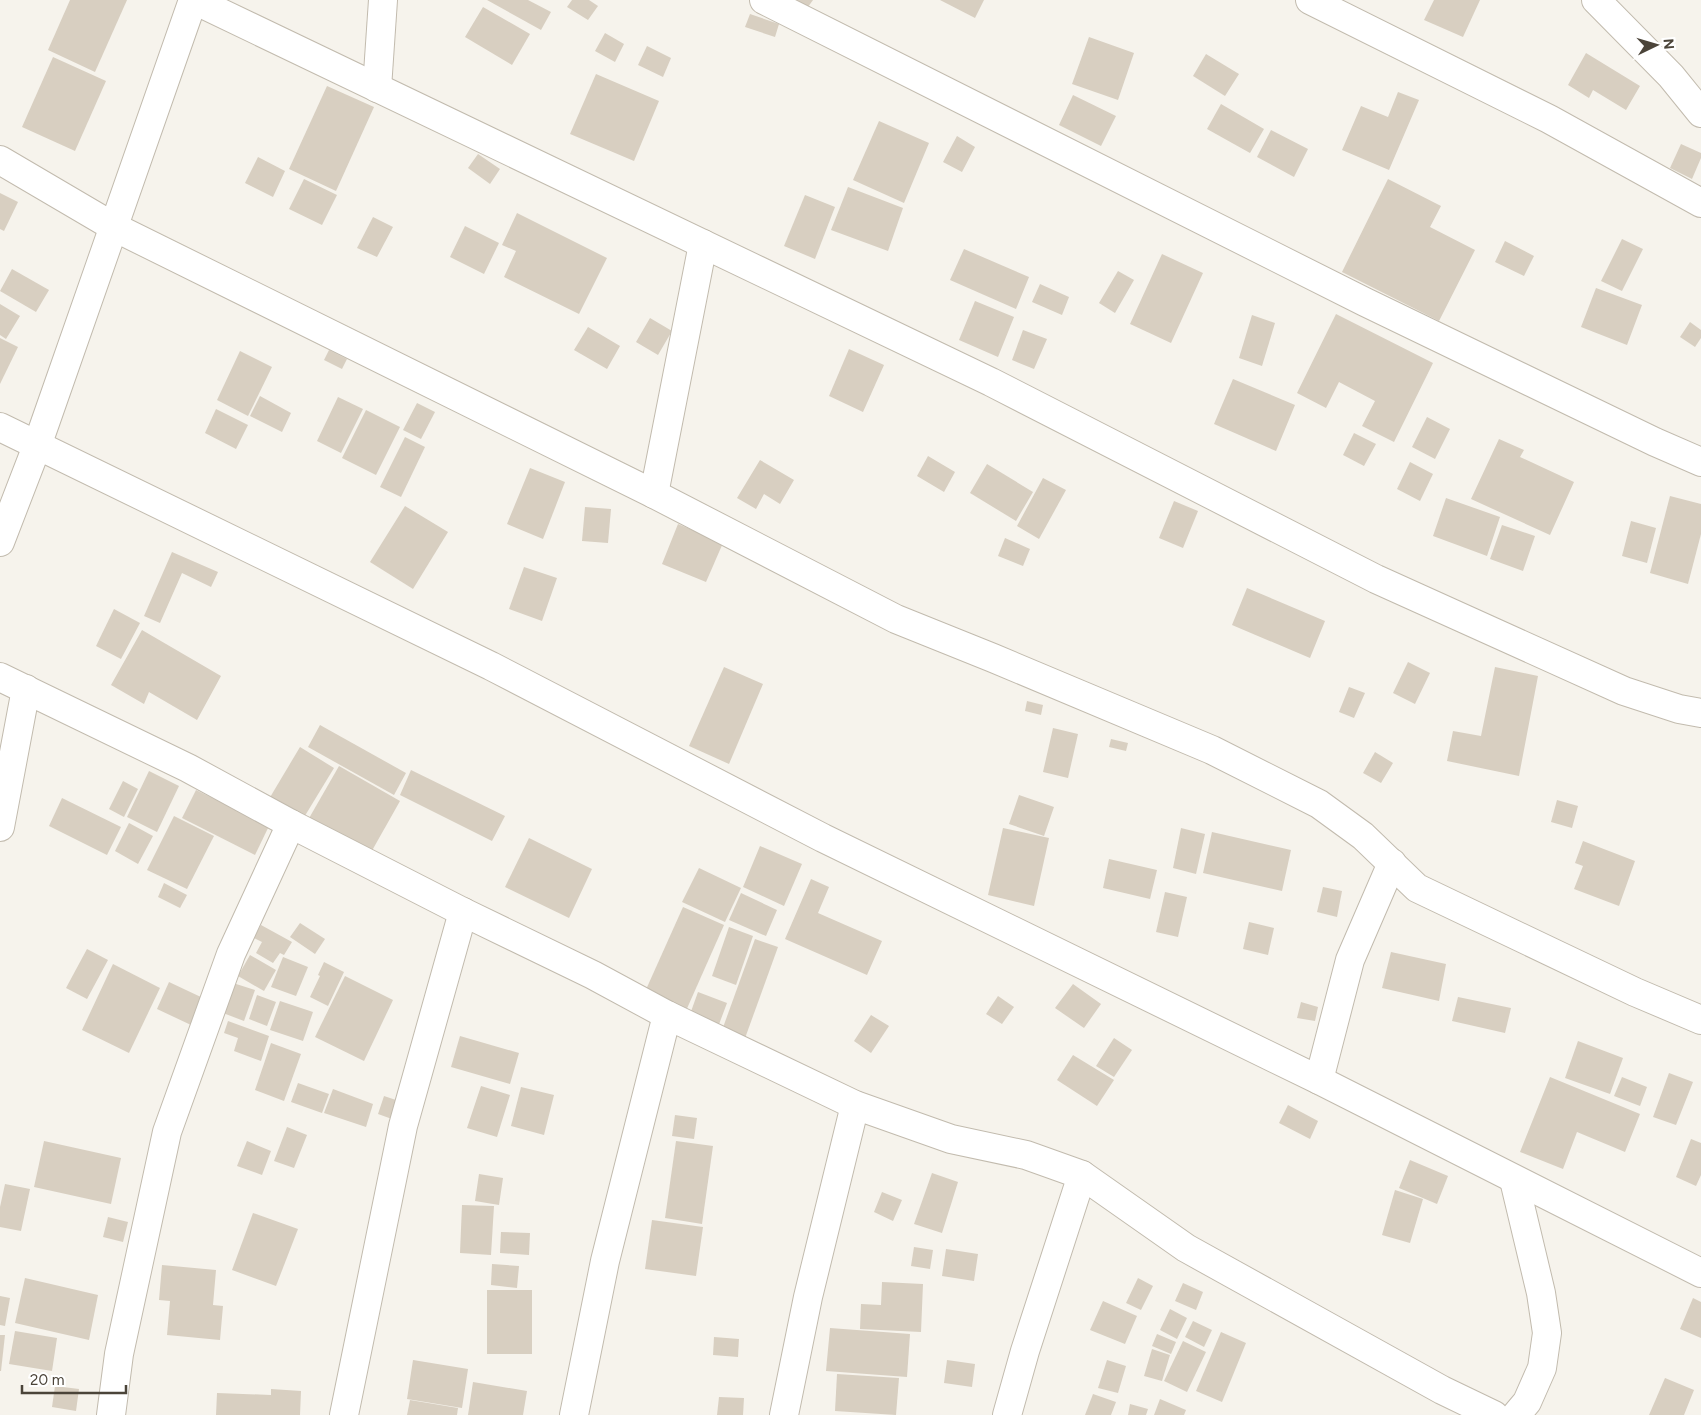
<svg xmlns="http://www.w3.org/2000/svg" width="1701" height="1415" font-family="Figtree,sans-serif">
<rect width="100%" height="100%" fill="#f6f3ec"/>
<g fill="#d8cfc1">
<polygon points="70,0 127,0 95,72 48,50"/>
<polygon points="487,0 528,0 551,12 541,30"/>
<polygon points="572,0 589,0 598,6 588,20 567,7"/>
<polygon points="797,0 813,0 808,7"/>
<polygon points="940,0 984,0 975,18"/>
<polygon points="1434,0 1480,0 1463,37 1424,20"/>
<polygon points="483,7 530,34 512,65 465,37"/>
<polygon points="750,14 779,24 775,37 745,27"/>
<polygon points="605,33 624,44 615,62 595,51"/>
<polygon points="1089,37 1134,53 1118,100 1072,84"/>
<polygon points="647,46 671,58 663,77 638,65"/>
<polygon points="1586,53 1640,86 1626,110 1593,90 1589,98 1568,85"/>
<polygon points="1206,54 1239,74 1225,96 1193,76"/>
<polygon points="53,57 106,81 75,151 22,127"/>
<polygon points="596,74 659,101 634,161 570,134"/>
<polygon points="327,86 374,107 336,191 289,169"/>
<polygon points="1398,92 1419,100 1389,170 1342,150 1361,106 1388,117"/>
<polygon points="1073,95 1116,116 1101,146 1059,125"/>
<polygon points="1221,104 1264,129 1250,153 1207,129"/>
<polygon points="879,121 929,143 904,203 853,180"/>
<polygon points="1271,130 1308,149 1294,177 1257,157"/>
<polygon points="957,136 975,147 962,172 943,162"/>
<polygon points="1681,144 1701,153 1701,158 1692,179 1670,168"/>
<polygon points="478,154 500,169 490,184 468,168"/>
<polygon points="258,157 285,171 273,197 245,183"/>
<polygon points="304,179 337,195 322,225 289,209"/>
<polygon points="1388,179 1441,206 1430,227 1475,250 1439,321 1342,272"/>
<polygon points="848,187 903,208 888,251 831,230"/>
<polygon points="0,193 18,202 4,231 0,229"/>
<polygon points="805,195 835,207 815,259 784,246"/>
<polygon points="517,213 607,258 579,314 504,277 516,251 502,245"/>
<polygon points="373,217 393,227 377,257 357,248"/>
<polygon points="465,226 499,243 484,274 450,257"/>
<polygon points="1622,239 1643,249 1622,291 1601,281"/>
<polygon points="1505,241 1534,256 1524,276 1495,262"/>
<polygon points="964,249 1029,277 1016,309 950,280"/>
<polygon points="1162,254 1203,273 1171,343 1130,324"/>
<polygon points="12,269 49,290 36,312 0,291"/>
<polygon points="1118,271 1134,280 1115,313 1099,303"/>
<polygon points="1040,284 1069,297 1062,315 1032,302"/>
<polygon points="1596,288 1642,305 1627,345 1581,327"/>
<polygon points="975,301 1014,317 998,357 959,340"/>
<polygon points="0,304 20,316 6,339 0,335"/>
<polygon points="1336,314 1433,363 1394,442 1362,426 1375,401 1339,382 1326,408 1297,393"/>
<polygon points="1252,315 1275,323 1262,366 1239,358"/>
<polygon points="650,318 672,331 658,355 636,342"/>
<polygon points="1690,322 1701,330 1701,338 1695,347 1680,337"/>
<polygon points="588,327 620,346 607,369 574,350"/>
<polygon points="1023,330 1047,339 1034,369 1012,360"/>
<polygon points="0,338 18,347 0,384"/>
<polygon points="849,349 884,365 863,412 829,396"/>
<polygon points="329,350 347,359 342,369 324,360"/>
<polygon points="240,351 272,367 248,416 217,400"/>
<polygon points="1233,379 1295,405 1276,451 1214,424"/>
<polygon points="260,396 291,413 282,432 250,416"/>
<polygon points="338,397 363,409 341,453 317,441"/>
<polygon points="417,403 435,412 421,439 403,430"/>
<polygon points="216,409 248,425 236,449 205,433"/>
<polygon points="366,410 400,427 376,475 342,458"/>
<polygon points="1427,417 1450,429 1435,459 1412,447"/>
<polygon points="1354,433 1376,444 1364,466 1343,455"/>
<polygon points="405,437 425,447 401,497 380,487"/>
<polygon points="1499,439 1524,450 1520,457 1574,482 1550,535 1471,499"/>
<polygon points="928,456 955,472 944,492 917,476"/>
<polygon points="760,460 794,480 780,504 764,494 756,509 737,498"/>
<polygon points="1410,462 1433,474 1420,501 1397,489"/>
<polygon points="987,464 1033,492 1016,521 970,493"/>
<polygon points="530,468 565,482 543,539 507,524"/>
<polygon points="1043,478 1066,490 1039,539 1017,526"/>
<polygon points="1670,496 1701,504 1701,534 1688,584 1650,573"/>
<polygon points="1446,498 1500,517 1487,556 1433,536"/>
<polygon points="1174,501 1198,511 1183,548 1159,538"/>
<polygon points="405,506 448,532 413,589 370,562"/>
<polygon points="585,507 611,509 608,543 582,541"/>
<polygon points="1631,521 1656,528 1647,563 1622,556"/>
<polygon points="678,524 723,543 706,582 662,564"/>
<polygon points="1502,525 1535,536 1523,571 1490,559"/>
<polygon points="1005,538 1030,549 1023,566 998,556"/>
<polygon points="172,552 218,572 211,587 182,573 160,623 144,616"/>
<polygon points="524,567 557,578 542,621 509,609"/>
<polygon points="1247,588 1325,621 1310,658 1232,625"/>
<polygon points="114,609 140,623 121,659 96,646"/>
<polygon points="142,630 221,676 197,720 149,692 144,704 111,685"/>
<polygon points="1408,662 1430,673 1415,704 1393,693"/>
<polygon points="724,667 763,684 729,764 689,746"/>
<polygon points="1495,667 1538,676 1519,776 1447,761 1453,731 1481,736"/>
<polygon points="1349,687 1365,693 1354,718 1339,712"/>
<polygon points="1027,701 1043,705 1041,715 1025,711"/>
<polygon points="320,725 406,773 394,795 308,747"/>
<polygon points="1053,728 1078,734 1068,778 1043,772"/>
<polygon points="1111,739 1128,743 1126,751 1109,747"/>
<polygon points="300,747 334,768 303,819 269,799"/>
<polygon points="1375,752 1393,763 1381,783 1363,773"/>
<polygon points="339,766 400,801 369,856 308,820"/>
<polygon points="411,770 505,816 492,841 400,795"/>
<polygon points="149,771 179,786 157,832 127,817"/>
<polygon points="123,781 138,789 124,817 109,809"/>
<polygon points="196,790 269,826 255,855 182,818"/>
<polygon points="1019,795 1054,807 1044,836 1009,824"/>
<polygon points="62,798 121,827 107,855 49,826"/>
<polygon points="1557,800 1578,806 1572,828 1551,822"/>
<polygon points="174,816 214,836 187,889 147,870"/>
<polygon points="129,823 153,836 138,864 115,851"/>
<polygon points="1003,828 1049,838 1034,906 988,895"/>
<polygon points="1181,828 1205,834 1196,874 1173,868"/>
<polygon points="1212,832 1291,850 1282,891 1203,873"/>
<polygon points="529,838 592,869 569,918 505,887"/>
<polygon points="1583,841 1635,861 1619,906 1574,889 1583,866 1575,863"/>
<polygon points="760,846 802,864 784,906 743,887"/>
<polygon points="1109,859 1157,870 1150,899 1103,888"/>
<polygon points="699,868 741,888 725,922 682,902"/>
<polygon points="811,879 829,887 818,913 882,941 867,975 785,939"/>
<polygon points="164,883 187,895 180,908 158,897"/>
<polygon points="1323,887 1342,891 1337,917 1317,912"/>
<polygon points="1165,892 1187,897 1178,937 1156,932"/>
<polygon points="741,893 777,910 766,936 729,920"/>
<polygon points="683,907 724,925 685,1013 644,994"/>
<polygon points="1249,922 1274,928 1268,955 1243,949"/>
<polygon points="300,923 325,939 315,954 290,937"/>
<polygon points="261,925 292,942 284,955 280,953 273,963 256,953 262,942 254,938"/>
<polygon points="729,927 753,936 736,985 712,976"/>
<polygon points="755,939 778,947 744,1041 721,1033"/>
<polygon points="87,949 108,960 87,999 66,988"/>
<polygon points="1391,952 1446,964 1439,1001 1382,988"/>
<polygon points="250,955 276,970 264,991 238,976"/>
<polygon points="283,957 308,967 296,996 271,987"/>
<polygon points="324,962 344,972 328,1006 310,997 320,976 318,975"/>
<polygon points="113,964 160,988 129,1053 82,1030"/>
<polygon points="345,976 393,1000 364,1061 315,1037"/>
<polygon points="169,982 203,998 191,1025 157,1009"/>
<polygon points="233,983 255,990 244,1021 223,1013"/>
<polygon points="1073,984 1101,1004 1084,1028 1055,1008"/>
<polygon points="698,992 727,1003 718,1027 689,1017"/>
<polygon points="257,995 276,1002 267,1026 249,1019"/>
<polygon points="998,996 1014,1007 1002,1024 986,1014"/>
<polygon points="1458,997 1511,1008 1505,1033 1452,1021"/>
<polygon points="280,1001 313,1012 303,1041 270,1030"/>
<polygon points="1301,1002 1318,1007 1315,1021 1297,1018"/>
<polygon points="871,1015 889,1026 871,1053 854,1041"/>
<polygon points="228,1021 269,1036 261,1061 234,1051 238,1038 224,1033"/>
<polygon points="460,1036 519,1053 510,1084 451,1067"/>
<polygon points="1114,1038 1132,1050 1114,1077 1096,1066"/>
<polygon points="1578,1041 1623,1058 1610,1094 1565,1078"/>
<polygon points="271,1043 301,1054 284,1101 255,1090"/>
<polygon points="1073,1055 1114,1080 1097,1106 1057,1080"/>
<polygon points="1669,1073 1693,1082 1676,1125 1653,1117"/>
<polygon points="1550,1077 1640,1114 1625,1152 1577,1132 1563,1169 1520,1152"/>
<polygon points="1622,1077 1647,1087 1640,1106 1614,1096"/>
<polygon points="298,1083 329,1094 322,1113 291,1102"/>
<polygon points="481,1086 510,1095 497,1137 467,1128"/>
<polygon points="521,1087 554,1095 544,1135 511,1126"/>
<polygon points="333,1089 373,1104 366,1127 324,1113"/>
<polygon points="384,1096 399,1101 392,1119 378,1114"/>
<polygon points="1288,1105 1318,1121 1310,1139 1279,1123"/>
<polygon points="675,1115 697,1118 694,1139 672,1136"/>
<polygon points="287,1127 307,1135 294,1168 274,1161"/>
<polygon points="1691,1139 1701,1143 1701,1175 1696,1186 1676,1177"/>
<polygon points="44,1141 121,1158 111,1204 34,1187"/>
<polygon points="247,1141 271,1151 262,1175 237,1166"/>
<polygon points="676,1141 713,1146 702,1224 665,1218"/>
<polygon points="1410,1160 1448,1176 1437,1204 1399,1188"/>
<polygon points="932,1173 958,1182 942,1233 914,1224"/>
<polygon points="479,1174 503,1178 499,1205 475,1201"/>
<polygon points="5,1184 30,1189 21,1231 0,1227 0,1207"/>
<polygon points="1395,1190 1423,1199 1410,1243 1382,1235"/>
<polygon points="882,1192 902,1200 893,1221 874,1212"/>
<polygon points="462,1205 494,1206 491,1255 460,1253"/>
<polygon points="253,1213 298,1229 276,1286 232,1270"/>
<polygon points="108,1217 128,1222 123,1242 103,1237"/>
<polygon points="652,1220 703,1227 696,1276 645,1269"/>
<polygon points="501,1232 530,1233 529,1255 500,1253"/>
<polygon points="914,1247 933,1250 930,1269 911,1266"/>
<polygon points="946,1249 978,1254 974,1281 942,1276"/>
<polygon points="492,1264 519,1266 517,1288 491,1285"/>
<polygon points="162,1265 216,1270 213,1305 223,1306 220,1340 167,1335 170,1301 159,1300"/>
<polygon points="25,1278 98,1295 89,1340 15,1323"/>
<polygon points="1138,1278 1153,1286 1141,1310 1126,1303"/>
<polygon points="882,1282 923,1284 921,1332 860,1329 861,1304 881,1305"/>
<polygon points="1183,1283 1203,1292 1196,1310 1175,1301"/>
<rect x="487" y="1290" width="45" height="64"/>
<polygon points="0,1296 10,1298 5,1326 0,1325"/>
<polygon points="1693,1298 1701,1302 1701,1338 1680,1329"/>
<polygon points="1103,1301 1137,1316 1125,1344 1090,1330"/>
<polygon points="1170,1309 1187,1318 1177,1339 1160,1330"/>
<polygon points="1193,1321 1212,1330 1204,1347 1185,1337"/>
<polygon points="830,1328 910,1334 907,1377 826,1371"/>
<polygon points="15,1331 57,1338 52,1371 9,1364"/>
<polygon points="1221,1332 1246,1343 1222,1402 1196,1391"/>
<polygon points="1157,1334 1176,1342 1171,1354 1152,1346"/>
<polygon points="0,1335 5,1335 1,1371 0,1371"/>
<polygon points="714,1337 739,1339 738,1357 713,1355"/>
<polygon points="1183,1341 1206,1352 1187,1392 1164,1381"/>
<polygon points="1152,1349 1170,1355 1162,1381 1144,1376"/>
<polygon points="413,1360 468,1369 462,1408 407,1399"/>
<polygon points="947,1360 975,1364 972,1387 944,1383"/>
<polygon points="1107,1360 1126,1366 1118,1393 1098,1388"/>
<polygon points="837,1374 899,1378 896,1415 835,1411"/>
<polygon points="1665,1378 1694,1390 1684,1415 1649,1415"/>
<polygon points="473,1382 527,1391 523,1415 468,1415"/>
<polygon points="55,1386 79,1389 76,1411 52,1407"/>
<polygon points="271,1389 301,1391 300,1415 216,1415 217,1393 271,1395"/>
<polygon points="1093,1394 1116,1402 1111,1415 1085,1415"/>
<polygon points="719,1397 744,1398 743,1415 717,1415"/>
<polygon points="1160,1399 1186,1410 1184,1415 1154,1415"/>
<polygon points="410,1400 458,1408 457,1415 407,1415"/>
<polygon points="1130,1404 1148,1409 1146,1415 1128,1415"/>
</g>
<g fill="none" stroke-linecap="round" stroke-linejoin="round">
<defs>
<g id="minor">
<polyline points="194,0 991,382 1376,579 1624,691 1679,709 1701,713"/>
<polyline points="764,0 1365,302 1655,442 1701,462"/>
<polyline points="1310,0 1549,119 1701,203"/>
<polyline points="1596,0 1671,76 1701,113"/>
<polyline points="377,88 383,0"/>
<polyline points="0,160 114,227 654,494 896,619 993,658 1212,750 1319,804 1363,836 1417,888 1635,992 1701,1020"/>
<polyline points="0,427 491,666 823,838 1319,1080 1701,1273"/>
<polyline points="654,494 703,244"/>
<polyline points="0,542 37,446 193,0"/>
<polyline points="0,677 188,768 291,824 463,912 593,975 667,1015 855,1105 951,1139 1026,1155 1082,1175 1186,1248 1442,1390 1494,1415"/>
<polyline points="0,827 26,689"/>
<polyline points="1319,1080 1350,960 1392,863"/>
<polyline points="1514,1180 1541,1293 1547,1333 1542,1368 1527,1402 1516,1415"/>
<polyline points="111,1415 119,1354 167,1132 231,954 291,824"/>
<polyline points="344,1415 403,1126 463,912"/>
<polyline points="574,1415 605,1261 667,1015"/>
<polyline points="784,1415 808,1297 855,1105"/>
<polyline points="1007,1415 1025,1351 1082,1175"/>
</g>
</defs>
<use href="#minor" stroke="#c2bbae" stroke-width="30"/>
<use href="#minor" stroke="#fff" stroke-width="28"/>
</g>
<g transform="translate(1656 45) rotate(85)" stroke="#ffffff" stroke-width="4" paint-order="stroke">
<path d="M0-4L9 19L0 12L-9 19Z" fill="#4b4439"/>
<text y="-8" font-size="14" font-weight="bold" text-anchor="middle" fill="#4b4439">N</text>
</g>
<path d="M22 1385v8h104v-8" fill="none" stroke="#4b4439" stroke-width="2.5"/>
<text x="30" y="1385" font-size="15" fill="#4b4439" stroke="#ffffff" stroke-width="4" paint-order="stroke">20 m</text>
</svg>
